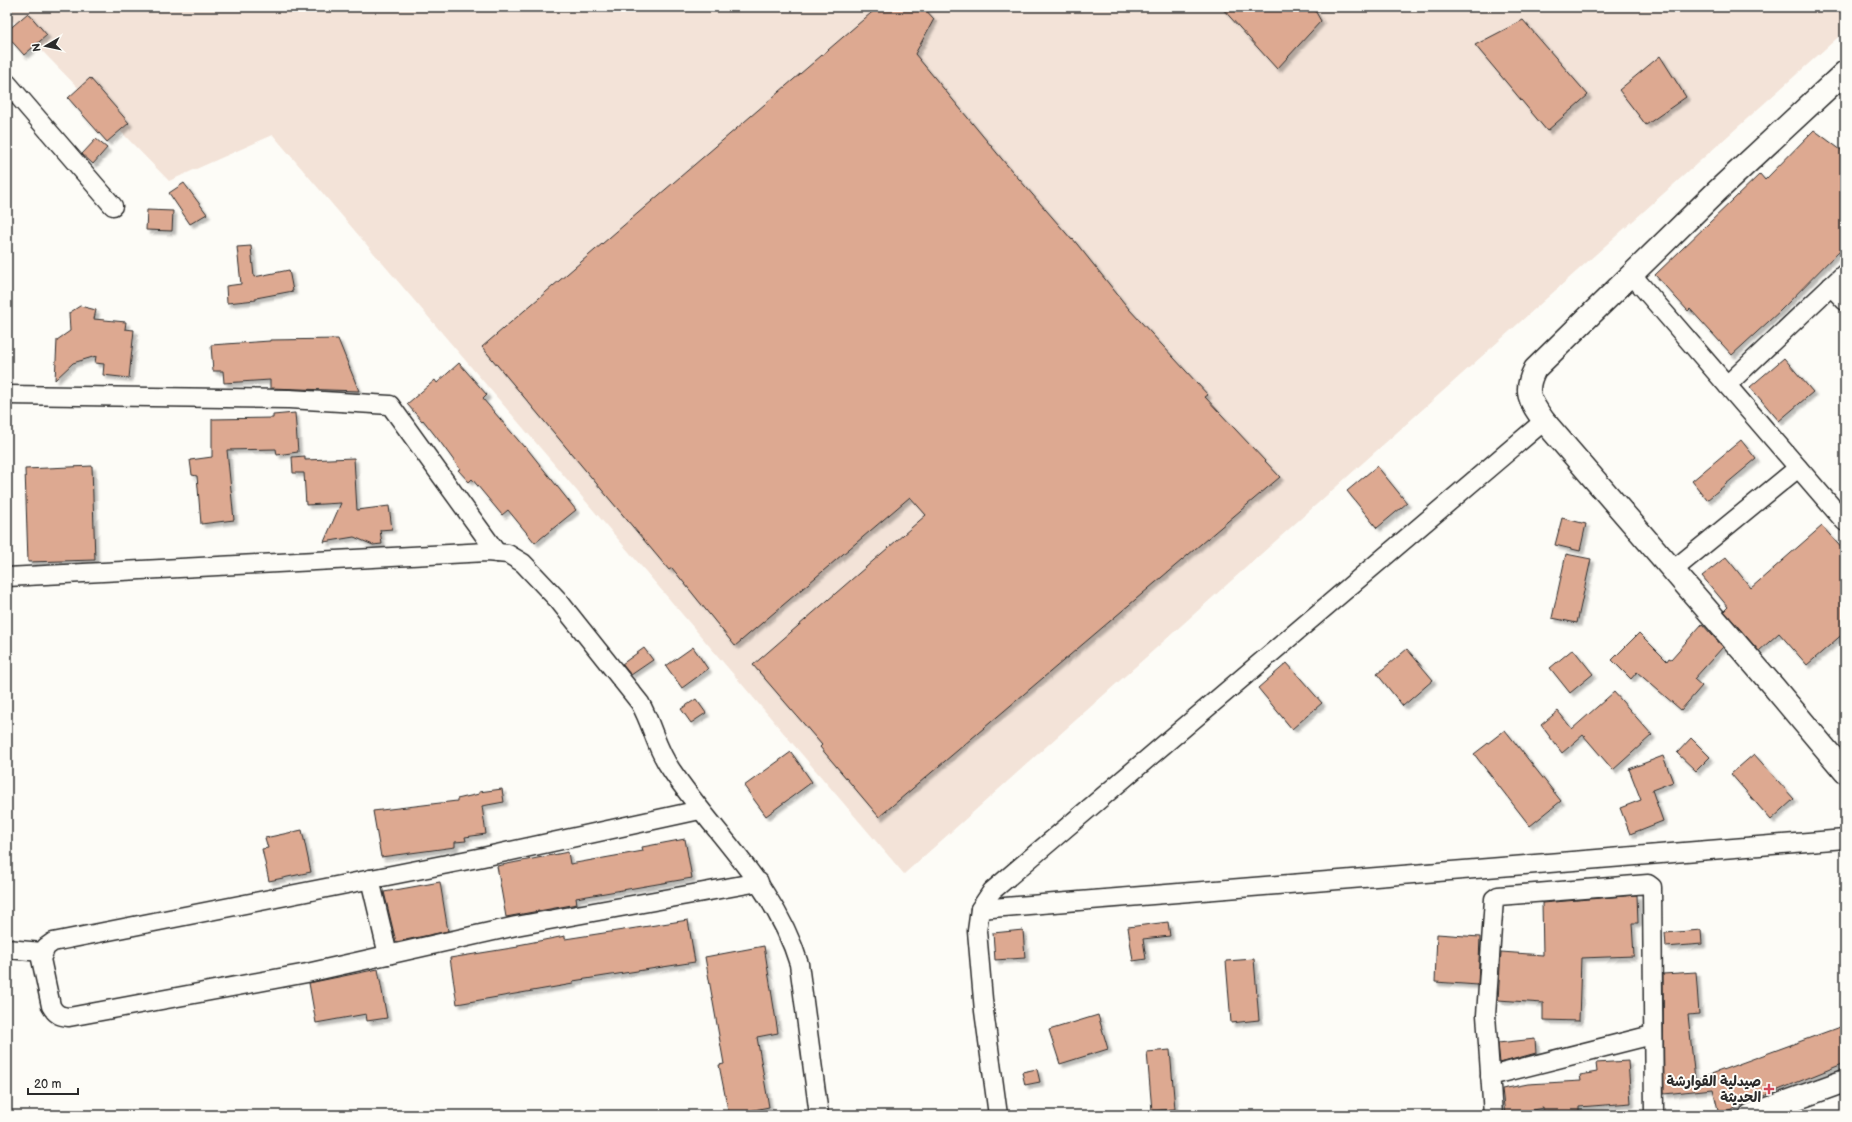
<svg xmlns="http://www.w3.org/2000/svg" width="1852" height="1122" font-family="'Balsamiq Sans','Playpen Sans Arabic',sans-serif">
<defs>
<filter id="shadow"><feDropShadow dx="3.5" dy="3.5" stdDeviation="1" flood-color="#0004"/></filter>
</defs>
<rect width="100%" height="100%" fill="#fdfcf7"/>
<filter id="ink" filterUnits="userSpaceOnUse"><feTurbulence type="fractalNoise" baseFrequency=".025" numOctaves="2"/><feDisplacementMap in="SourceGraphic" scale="8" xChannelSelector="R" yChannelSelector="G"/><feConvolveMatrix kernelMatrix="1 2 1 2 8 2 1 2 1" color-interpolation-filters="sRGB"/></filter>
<g filter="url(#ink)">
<polygon fill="#f3e3d8" points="7,7 1845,7 1845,31 904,874 273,135 169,181 7,15"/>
<g fill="#dda991" stroke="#2b2b2b" filter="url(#shadow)">
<polygon points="878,7 923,7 934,19 915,54 1006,164 1072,240 1073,239 1129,309 1208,395 1205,397 1280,477 879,817 820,747 822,745 753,665 926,515 910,497 735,646 672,568 669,570 482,347"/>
<polygon points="1221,7 1313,7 1321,21 1277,69"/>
<polygon points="28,13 47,35 24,55 7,36 7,31"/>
<polygon points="1523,20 1588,95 1547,131 1475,45"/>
<polygon points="1660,56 1686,97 1646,125 1619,90"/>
<polygon points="90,78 129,123 107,142 68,98"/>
<polygon points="1814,130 1845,153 1845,245 1780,311 1732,355 1690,309 1688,311 1655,275 1760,174 1765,180"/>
<polygon points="96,139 107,148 93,164 82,154"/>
<polygon points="184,183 207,214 190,224 169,193"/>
<polygon points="147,210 173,211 172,231 146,230"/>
<polygon points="251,246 254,277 289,270 293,291 256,298 256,300 227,303 226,286 241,284 237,247"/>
<polygon points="80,306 96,310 94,319 126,322 125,329 134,330 129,378 103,375 104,364 95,363 96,356 73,363 55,380 57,340 70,331 69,313"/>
<polygon points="338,339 359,391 270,388 270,380 224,383 223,371 213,371 211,345 270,341 270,340"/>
<polygon points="1784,358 1813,392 1779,421 1750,387"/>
<polygon points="459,363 487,395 483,399 524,447 525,446 576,510 535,543 508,510 502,515 472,479 469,482 458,470 460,469 441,443 423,420 422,421 407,404 435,380 437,383"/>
<polygon points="295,413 298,452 277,455 276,449 227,450 234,520 201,524 197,476 192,475 190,460 212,457 212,419 273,418 273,415"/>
<polygon points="1741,440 1756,459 1707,500 1692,481"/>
<polygon points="305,456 305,460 354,458 357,510 389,506 392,529 380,530 382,544 373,545 354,537 324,542 341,503 306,505 304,473 293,473 292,457"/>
<polygon points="92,466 95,560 28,562 25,469"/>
<polygon points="1377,466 1407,503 1377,528 1347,491"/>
<polygon points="1562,518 1586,524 1580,551 1555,545"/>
<polygon points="1822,526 1845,552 1845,632 1807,665 1779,633 1759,651 1724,611 1728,607 1702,576 1726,557 1751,588"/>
<polygon points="1566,554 1591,559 1577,623 1552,618"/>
<polygon points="1702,624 1723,647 1694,679 1702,686 1681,710 1637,672 1631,679 1612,660 1639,633 1667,661 1669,658 1671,659"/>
<polygon points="693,647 708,669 682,688 666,666"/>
<polygon points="644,648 653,660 631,675 622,664"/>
<polygon points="1407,649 1433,680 1403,706 1377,674"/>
<polygon points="1573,649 1593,674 1570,693 1550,668"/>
<polygon points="1287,663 1322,703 1292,729 1258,688"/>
<polygon points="1614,692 1652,735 1613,770 1583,735 1562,753 1541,725 1558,711 1572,729"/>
<polygon points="696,699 706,713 691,723 681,709"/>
<polygon points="1505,730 1561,801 1530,826 1474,754"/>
<polygon points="1691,738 1710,757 1696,771 1677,753"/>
<polygon points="791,752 812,782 766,816 744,786"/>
<polygon points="1754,754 1794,799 1771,820 1731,774"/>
<polygon points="1663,756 1673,782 1652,790 1663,821 1630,834 1620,808 1641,800 1629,769"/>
<polygon points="502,789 504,802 482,806 486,834 465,837 466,841 455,842 455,847 381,857 373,811 457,801 457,799 479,794 479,792"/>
<polygon points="302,830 311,872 269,881 262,849 268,848 265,838"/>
<polygon points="685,839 692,878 576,898 577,904 506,917 497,866 568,852 570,864 643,851 642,847"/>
<polygon points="440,882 448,931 396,942 384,892"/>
<polygon points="1637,895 1638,923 1632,923 1634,956 1581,958 1579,1021 1543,1020 1543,1003 1498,1000 1501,952 1543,955 1542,903"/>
<polygon points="688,920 695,962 573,981 573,984 457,1004 450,958 518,947 518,945 565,936 565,939"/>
<polygon points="1168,922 1170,936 1143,939 1146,959 1133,961 1128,927"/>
<polygon points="1023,930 1025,958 995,960 993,933"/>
<polygon points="1701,930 1702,944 1666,947 1665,933"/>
<polygon points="1437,934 1480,937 1478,985 1435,982"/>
<polygon points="764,946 778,1033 757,1037 769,1107 729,1115 719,1065 724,1064 705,957"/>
<polygon points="1254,959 1259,1020 1231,1023 1226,961"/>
<polygon points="378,969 387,1018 367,1021 366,1014 316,1023 309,983"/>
<polygon points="1696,972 1699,1014 1688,1015 1695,1080 1845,1025 1845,1063 1719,1114 1713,1089 1664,1094 1663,974"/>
<polygon points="1098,1015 1108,1049 1060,1064 1049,1030"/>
<polygon points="1535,1039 1536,1053 1500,1063 1498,1043"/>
<polygon points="1170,1050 1175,1109 1152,1111 1147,1052"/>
<polygon points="1628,1061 1631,1103 1579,1107 1579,1115 1543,1115 1543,1108 1505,1115 1502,1089 1528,1084 1581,1081 1580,1075 1597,1072 1596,1063"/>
<polygon points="1037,1069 1040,1082 1025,1085 1022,1072"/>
</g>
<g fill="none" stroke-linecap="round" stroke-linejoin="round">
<defs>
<g id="minor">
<polyline points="7,83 113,206"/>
<polyline points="1632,275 1845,522"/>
<polyline points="1831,286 1845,301"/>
<polyline points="1727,385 1845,273"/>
<polyline points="7,395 289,399 390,405 497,553"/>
<polyline points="1672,571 1798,468"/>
<path d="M7,577L487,552L508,554L523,563L558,600L640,703C653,726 656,749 672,771C716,836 776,887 799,964L819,1115"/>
<path d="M700,810L483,857L53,942L46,947L41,959L51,1006C56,1015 60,1016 69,1017L307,973L516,926L759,882"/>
<polyline points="370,879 388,955"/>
<polyline points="980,909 1845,839"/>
<polyline points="7,949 42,952"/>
<polyline points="1490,1076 1652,1035"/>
<polyline points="998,1115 984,1011 977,931 980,909 992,891 1544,421"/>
<polyline points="1493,1115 1486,1015 1494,899 1498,896 1648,884 1652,887 1654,1115"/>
</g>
<g id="major">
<path d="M1845,72L1715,193L1535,369C1523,392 1530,401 1544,421L1773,686L1845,772"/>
<polyline points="1751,1115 1845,1081"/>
</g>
</defs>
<use href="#minor" stroke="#2b2b2b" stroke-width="21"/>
<use href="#major" stroke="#2b2b2b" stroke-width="25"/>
<use href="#minor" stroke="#fdfcf7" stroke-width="18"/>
<use href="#major" stroke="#fdfcf7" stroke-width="22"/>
</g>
</g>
<path fill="#d1495b" stroke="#fdfcf7" stroke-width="1.5" d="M1767 1083h4v4h4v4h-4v4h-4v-4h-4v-4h4z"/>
<g text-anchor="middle" stroke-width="4" stroke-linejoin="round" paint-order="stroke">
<g font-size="14" font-weight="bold" fill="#2b2b2b" stroke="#fdfcf7" text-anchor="end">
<text x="1761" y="1086">صيدلية القوارشة<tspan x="1761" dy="16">الحديثة</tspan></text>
</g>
</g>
<rect width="1852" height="1122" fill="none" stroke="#fdfcf7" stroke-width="24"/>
<rect x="12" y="12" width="1828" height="1098" fill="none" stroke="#2b2b2b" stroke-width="1.5" filter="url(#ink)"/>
<g transform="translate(46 46) rotate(261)" stroke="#fdfcf7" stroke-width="3" paint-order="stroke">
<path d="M0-3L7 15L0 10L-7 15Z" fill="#2b2b2b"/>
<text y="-6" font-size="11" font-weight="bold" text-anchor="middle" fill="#2b2b2b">N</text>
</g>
<path d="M28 1088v6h50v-6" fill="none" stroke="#2b2b2b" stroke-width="2"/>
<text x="34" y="1088" font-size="12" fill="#2b2b2b" stroke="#fdfcf7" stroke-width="3" paint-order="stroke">20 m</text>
</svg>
